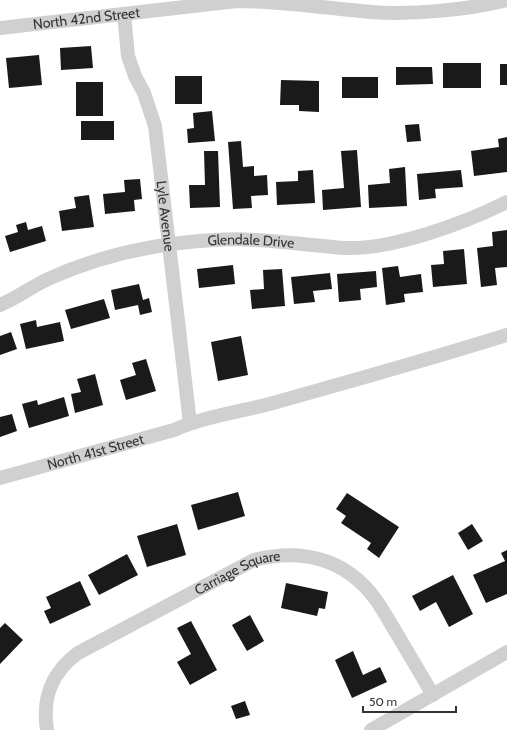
<svg xmlns="http://www.w3.org/2000/svg" width="507" height="730" font-family="Cabin,sans-serif">
<rect width="100%" height="100%" fill="#fff"/>
<g fill="#1a1a1a">
<polygon points="91,46 93,68 61,70 60,48"/>
<polygon points="39,55 42,85 9,88 6,58"/>
<rect x="443" y="63" width="38" height="25"/>
<rect x="500" y="64" width="7" height="21"/>
<polygon points="396,67 432,67 433,84 396,85"/>
<rect x="175" y="76" width="27" height="28"/>
<rect x="342" y="77" width="36" height="21"/>
<polygon points="281,80 319,81 319,112 299,111 299,105 280,105"/>
<rect x="76" y="82" width="27" height="34"/>
<polygon points="212,111 215,141 188,143 187,129 194,128 193,113"/>
<rect x="81" y="121" width="33" height="19"/>
<polygon points="419,124 421,141 407,142 405,125"/>
<polygon points="507,137 507,172 474,176 471,151 499,147 498,139"/>
<polygon points="241,141 243,167 254,166 254,176 267,175 268,195 251,196 252,208 233,209 228,142"/>
<polygon points="357,150 361,207 323,210 322,190 344,188 341,151"/>
<polygon points="204,151 218,151 220,207 190,208 189,185 205,185"/>
<polygon points="405,167 407,206 369,208 368,185 390,183 389,169"/>
<polygon points="313,170 315,203 277,205 276,182 298,181 298,171"/>
<polygon points="461,170 463,187 435,189 436,198 419,200 417,174"/>
<polygon points="140,179 142,199 134,200 135,211 105,214 103,194 125,192 124,180"/>
<polygon points="89,195 94,227 62,231 59,211 76,208 74,197"/>
<polygon points="26,222 28,230 42,226 46,241 10,252 5,236 18,232 16,225"/>
<polygon points="507,230 507,267 495,268 497,285 481,287 477,248 493,246 492,232"/>
<polygon points="464,249 467,284 433,287 431,265 444,264 443,251"/>
<polygon points="233,265 235,284 199,288 197,269"/>
<polygon points="398,266 400,277 421,274 423,292 404,294 405,302 386,305 382,268"/>
<polygon points="282,269 285,306 252,309 250,290 264,289 263,270"/>
<polygon points="376,271 377,287 360,289 361,300 339,302 337,274"/>
<polygon points="330,273 332,289 313,291 315,302 294,304 291,277"/>
<polygon points="139,284 143,300 149,298 152,312 140,315 138,305 115,310 111,290"/>
<polygon points="104,299 110,318 71,329 65,310"/>
<polygon points="36,320 37,327 60,322 64,341 26,349 20,324"/>
<polygon points="11,332 17,349 0,355 0,336"/>
<polygon points="241,336 248,375 218,381 211,342"/>
<polygon points="146,359 156,391 126,400 120,380 136,375 132,363"/>
<polygon points="95,374 103,405 75,413 71,394 81,392 77,379"/>
<polygon points="64,397 69,416 29,428 22,404 37,400 38,405"/>
<polygon points="12,414 17,431 0,437 0,417"/>
<polygon points="238,492 245,516 198,530 191,505"/>
<polygon points="347,493 399,527 379,558 367,549 371,543 341,523 346,516 336,509"/>
<polygon points="177,524 186,555 147,567 137,536"/>
<polygon points="472,524 483,541 468,550 458,533"/>
<polygon points="507,550 507,594 486,603 473,575 505,561 501,553"/>
<polygon points="127,554 138,575 99,595 88,575"/>
<polygon points="453,575 473,614 449,627 436,602 420,611 412,596"/>
<polygon points="80,581 91,605 50,624 44,611 51,608 46,597"/>
<polygon points="286,583 328,592 325,609 319,608 317,616 281,608"/>
<polygon points="250,615 264,641 247,651 232,625"/>
<polygon points="191,621 217,670 190,685 177,662 191,654 177,628"/>
<polygon points="5,623 23,640 0,664 0,628"/>
<polygon points="353,651 363,675 380,667 387,682 352,698 335,660"/>
<polygon points="245,701 250,715 236,719 231,706"/>
</g>
<g fill="none" stroke-linecap="round" stroke-linejoin="round">
<g stroke="#d0d0d0" stroke-width="14">
<path id="s1" d="M124,14L128,56L135,76L144,93L155,126L190,423"/>
<path id="s2" d="M0,28L237,1C282,1 326,8 371,12C412,15 467,10 507,0"/>
<path id="s3" d="M0,305C17,298 31,287 48,279C101,255 157,243 215,240C259,237 302,245 345,248C392,250 465,223 507,202"/>
<path id="s4" d="M0,478L174,430C206,416 240,412 273,403C352,381 430,359 507,335"/>
<path id="s5" d="M47,730C42,698 51,673 78,653L254,560C301,548 346,558 376,600C384,611 390,623 397,634C409,654 421,675 433,695"/>
<polyline points="371,730 507,652"/>
</g>
</g>
<g text-anchor="middle" stroke-width="4" stroke-linejoin="round" paint-order="stroke">
<g font-size="14" fill="#333" stroke="#fff">
<text dy="5" stroke="none"><textPath href="#s2" startOffset="87">North 42nd Street</textPath></text>
<text dy="5" stroke="none"><textPath href="#s1" startOffset="208">Lyle Avenue</textPath></text>
<text dy="5" stroke="none"><textPath href="#s3" startOffset="263">Glendale Drive</textPath></text>
<text dy="5" stroke="none"><textPath href="#s4" startOffset="99">North 41st Street</textPath></text>
<text dy="5" stroke="none"><textPath href="#s5" startOffset="267">Carriage Square</textPath></text>
</g>
</g>
<path d="M363 706v6h93v-6" fill="none" stroke="#333333" stroke-width="2"/>
<text x="369" y="706" font-size="12" fill="#333333" stroke="#ffffff" stroke-width="3" paint-order="stroke">50 m</text>
</svg>
